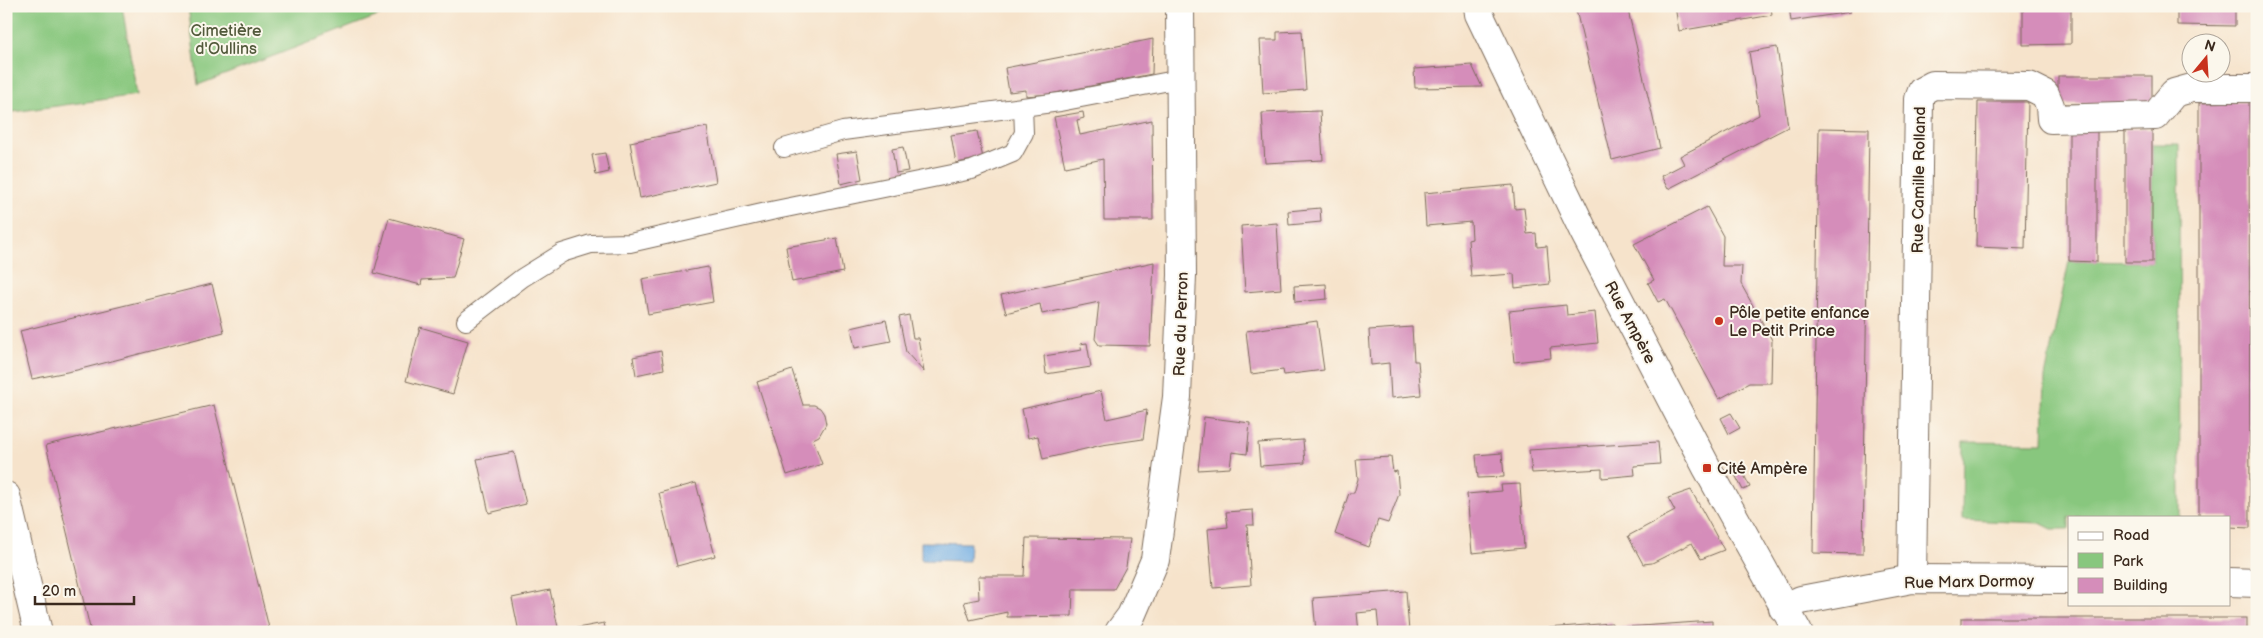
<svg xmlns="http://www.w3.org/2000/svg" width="2263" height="638" font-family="'Balsamiq Sans',sans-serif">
<rect width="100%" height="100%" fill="#fbf7ec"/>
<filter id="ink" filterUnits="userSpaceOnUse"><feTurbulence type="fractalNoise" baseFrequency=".02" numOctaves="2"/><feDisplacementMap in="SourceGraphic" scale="10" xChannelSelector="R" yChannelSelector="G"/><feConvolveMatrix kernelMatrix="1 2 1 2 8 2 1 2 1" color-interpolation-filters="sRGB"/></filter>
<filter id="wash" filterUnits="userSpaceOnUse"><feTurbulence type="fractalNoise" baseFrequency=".0096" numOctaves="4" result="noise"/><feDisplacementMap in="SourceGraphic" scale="20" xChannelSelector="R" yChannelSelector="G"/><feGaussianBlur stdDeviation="1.12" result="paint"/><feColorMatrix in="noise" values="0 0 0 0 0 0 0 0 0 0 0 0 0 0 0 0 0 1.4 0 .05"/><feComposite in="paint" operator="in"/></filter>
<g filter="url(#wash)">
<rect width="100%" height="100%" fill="#f6e3cb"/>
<g fill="#88c77e" stroke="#62784e">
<polygon points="6,6 122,6 137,95 6,113"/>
<polygon points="188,6 404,6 198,85"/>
<polygon points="2152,144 2179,144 2180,517 2069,517 2069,529 2052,529 2040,523 1962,520 1963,442 2043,443 2045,377 2069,261 2152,262"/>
</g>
<polygon fill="#72ade3" stroke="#566c80" points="921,542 970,543 969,561 921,560"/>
<g id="blocks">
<g fill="#d58dba">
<polygon points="1575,6 1627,6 1660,148 1612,160"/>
<polygon points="1675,6 1771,6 1772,15 1679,31"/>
<polygon points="1789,6 1849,6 1850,12 1791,21"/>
<polygon points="2023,6 2071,6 2071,44 2023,45"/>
<polygon points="2177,6 2235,6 2235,26 2177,25"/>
<polygon points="1302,31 1306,90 1263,93 1260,40 1277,40 1277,32"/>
<polygon points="1153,39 1152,74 1050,94 1026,96 1026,90 1009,92 1005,68"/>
<polygon points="1777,47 1788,127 1668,189 1661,176 1684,164 1680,156 1759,115 1749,52"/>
<polygon points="1472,65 1482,87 1415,88 1414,69"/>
<rect x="2058" y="76" width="94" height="28"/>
<polygon points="1978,102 2028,102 2025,249 1976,247"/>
<polygon points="2249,102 2250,528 2229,527 2229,517 2199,517 2199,103"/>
<polygon points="1320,111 1323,160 1265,163 1262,113"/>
<polygon points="1083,112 1084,118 1077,120 1080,135 1152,120 1153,220 1104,220 1103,159 1065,167 1054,117"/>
<polygon points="707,127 716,182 640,198 630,142"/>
<polygon points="1819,128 1869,129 1863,554 1813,553"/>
<polygon points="2069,129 2097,129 2097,262 2069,261"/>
<rect x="2125" y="129" width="27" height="133"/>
<polygon points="977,131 983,158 956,163 951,135"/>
<polygon points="903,147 908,171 896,173 892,149"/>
<polygon points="857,151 862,179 841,184 836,154"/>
<polygon points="605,153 609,172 596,175 592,155"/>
<polygon points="1513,185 1515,209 1524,208 1527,234 1536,233 1537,247 1547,246 1550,284 1515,288 1514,274 1471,277 1468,240 1472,239 1471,222 1426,226 1424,193"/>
<polygon points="1707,207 1723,236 1722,266 1742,266 1741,284 1772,340 1771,383 1749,383 1719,399 1665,299 1658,302 1648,283 1654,280 1634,244"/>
<polygon points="1320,208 1321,222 1289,225 1288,211"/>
<polygon points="389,218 464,239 453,278 422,280 421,285 374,273"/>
<polygon points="1277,223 1281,289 1245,292 1241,226"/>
<polygon points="837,238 843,272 792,282 786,247"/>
<polygon points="1154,262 1150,346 1099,345 1095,339 1099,302 1042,314 1040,304 1006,313 1001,295"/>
<polygon points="708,267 713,302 648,314 642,279"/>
<polygon points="212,284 224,332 77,370 32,379 20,331"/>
<polygon points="1326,284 1327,299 1295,302 1294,286"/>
<polygon points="1566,305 1567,315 1595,312 1598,343 1550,348 1551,358 1514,362 1509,311"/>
<polygon points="909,315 913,338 918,338 924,372 906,352 899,317"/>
<polygon points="886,320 891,341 855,348 851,328"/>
<polygon points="1317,321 1324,370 1284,375 1283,370 1251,374 1246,331"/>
<polygon points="420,327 468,341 453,394 406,381"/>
<polygon points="1412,327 1414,361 1418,361 1421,395 1391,398 1389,363 1371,365 1369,330"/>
<polygon points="1087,343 1091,367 1046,374 1044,356 1082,350 1080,344"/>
<polygon points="661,351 664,369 636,375 633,357"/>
<polygon points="792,370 803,405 814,405 820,408 824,414 826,424 819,436 813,439 822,464 787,475 757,382"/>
<polygon points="1101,391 1107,419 1147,410 1143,439 1102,445 1043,459 1038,436 1028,438 1022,409"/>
<polygon points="214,405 270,632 91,632 46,445"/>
<polygon points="1731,413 1740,428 1729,434 1721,418"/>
<polygon points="1204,417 1250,423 1247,454 1232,452 1230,468 1198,470"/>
<polygon points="1303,440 1305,463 1260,466 1258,443"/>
<polygon points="1658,442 1660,464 1634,466 1635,475 1602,478 1602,469 1532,473 1529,450"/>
<polygon points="514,452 526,504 489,513 477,459"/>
<polygon points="1502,453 1504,477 1478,478 1476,455"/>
<polygon points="1391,457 1393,472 1397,471 1399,494 1388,523 1378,520 1369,547 1335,534 1349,493 1354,493 1358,479 1356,459"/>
<polygon points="1742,471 1750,487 1743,490 1735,475"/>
<polygon points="696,483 715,556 677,566 659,493"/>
<polygon points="1520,484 1524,548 1472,553 1467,494 1502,491 1501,485"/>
<polygon points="1691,490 1724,550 1701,559 1692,543 1652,563 1643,564 1628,536 1675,511 1668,498"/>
<polygon points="1253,510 1254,525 1247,525 1251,585 1213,588 1208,529 1228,527 1226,512"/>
<polygon points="1026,538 1130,539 1126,567 1114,589 1073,589 1072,616 1007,617 1007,612 970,620 964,602 979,599 978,576 1024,576"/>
<polygon points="550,590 559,632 519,632 512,598"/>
<polygon points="1406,591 1409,632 1379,632 1377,611 1357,613 1359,632 1316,632 1313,598"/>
<rect x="1961" y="618" width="286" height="14"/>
<polygon points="1712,621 1712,632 1548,632 1548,628 1612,623 1612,628"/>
<polygon points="604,623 606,632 561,632 561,631"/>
</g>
</g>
</g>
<g filter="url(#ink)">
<use href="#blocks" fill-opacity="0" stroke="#7c6b5b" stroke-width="1"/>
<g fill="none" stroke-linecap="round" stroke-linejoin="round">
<defs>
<g id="lane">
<polyline points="784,148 843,131 1060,102 1180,79"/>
<polyline points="466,321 522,278 562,253 591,244 630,243 771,211 972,170 1013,153 1024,133 1023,107"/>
</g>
<g id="street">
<polyline points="1478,6 1479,14 1583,230 1707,468 1798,632"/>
<polyline points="6,496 38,632"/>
<polyline points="1912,579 1919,99 1922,91 1933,85 2029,86 2045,94 2050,106 2051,119 2155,116 2174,93 2192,88 2257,88"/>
<polyline points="2229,582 2257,583"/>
<polyline points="1783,608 1801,600 1912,579 2069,580"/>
<polyline points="1119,632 1131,616 1155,560 1177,397 1182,275 1180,6"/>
</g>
</defs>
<use href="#lane" stroke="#7c6b5b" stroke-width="20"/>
<use href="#street" stroke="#7c6b5b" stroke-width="30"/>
<use href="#lane" stroke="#fff" stroke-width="18"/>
<use href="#street" stroke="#fff" stroke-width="28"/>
</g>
</g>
<g fill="#c8321e" stroke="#fbf7ec" stroke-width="2">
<circle cx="1719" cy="321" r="5"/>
<rect x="1702" y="463" width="10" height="10" rx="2.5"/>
</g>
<g text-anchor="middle" stroke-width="4" stroke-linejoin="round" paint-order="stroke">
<g font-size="16" fill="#52593b" stroke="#fbf7ec">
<text x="226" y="36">Cimetière<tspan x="226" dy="18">d'Oullins</tspan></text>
</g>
<g font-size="16" fill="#3b2a1e" stroke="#fbf7ec">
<text transform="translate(1918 180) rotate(-89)" y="6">Rue Camille Rolland</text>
<text transform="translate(1631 322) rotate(62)" y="6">Rue Ampère</text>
<text transform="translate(1180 324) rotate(-88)" y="6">Rue du Perron</text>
<text transform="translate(1969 581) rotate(-1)" y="6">Rue Marx Dormoy</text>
</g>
<g font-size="16" fill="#3b2a1e" stroke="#fbf7ec" text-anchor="start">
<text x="1729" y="318">Pôle petite enfance<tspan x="1729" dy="18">Le Petit Prince</tspan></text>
<text x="1717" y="474">Cité Ampère</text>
</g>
</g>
<rect width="2263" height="638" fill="none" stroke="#fbf7ec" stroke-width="25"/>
<rect x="2068" y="516" width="162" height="90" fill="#fbf7ec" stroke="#aea59a"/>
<rect x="2078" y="532" width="25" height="8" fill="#ffffff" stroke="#aea59a"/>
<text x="2113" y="540" font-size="15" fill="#3b2a1e">Road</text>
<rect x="2078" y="553" width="25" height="15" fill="#88c77e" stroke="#aea59a"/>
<text x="2113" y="566" font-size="15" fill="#3b2a1e">Park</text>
<rect x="2078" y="578" width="25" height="15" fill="#d58dba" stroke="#aea59a"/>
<text x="2113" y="590" font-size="15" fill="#3b2a1e">Building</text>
<g transform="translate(2206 58) rotate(18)"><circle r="24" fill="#fbf7ec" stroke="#aea59a"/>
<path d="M0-4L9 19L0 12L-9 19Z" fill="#c8321e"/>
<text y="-8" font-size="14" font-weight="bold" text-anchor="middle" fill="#3b2a1e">N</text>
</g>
<path d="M35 596v8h99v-8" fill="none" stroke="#3b2a1e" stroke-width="2.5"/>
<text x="42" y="596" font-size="15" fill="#3b2a1e" stroke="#fbf7ec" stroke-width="4" paint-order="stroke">20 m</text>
</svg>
